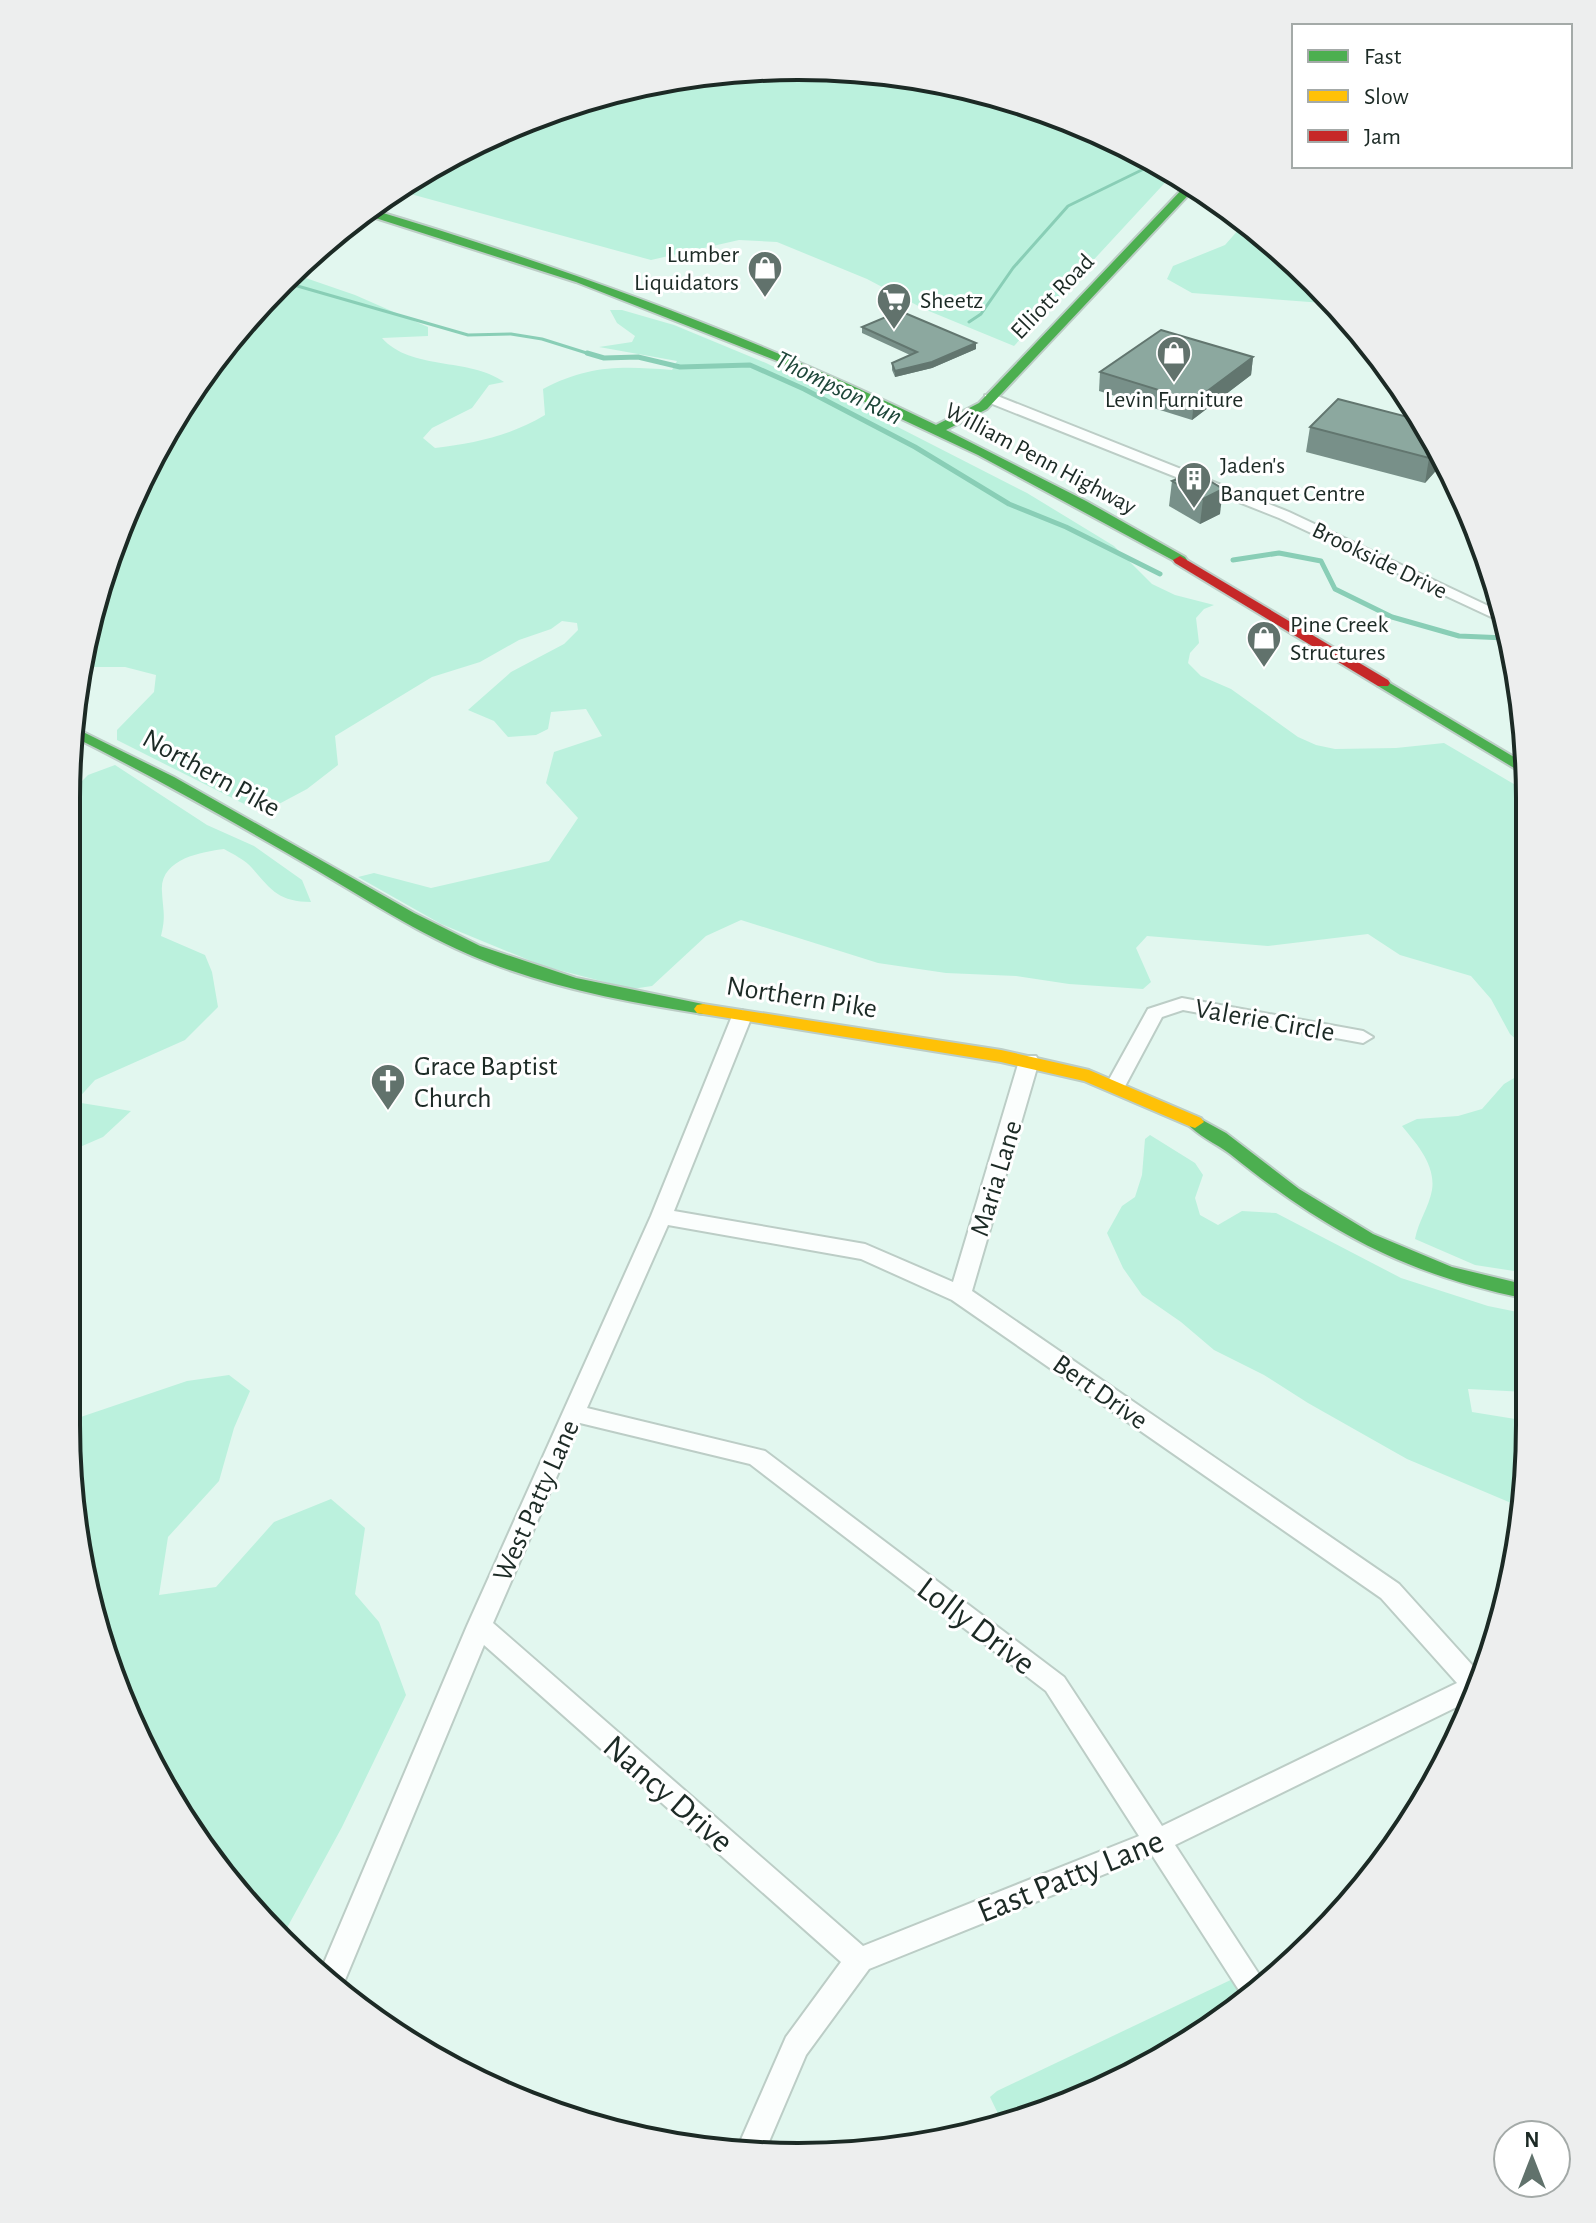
<svg xmlns="http://www.w3.org/2000/svg" width="1596" height="2223" font-family="'Alegreya Sans',sans-serif">
<rect width="100%" height="100%" fill="#e2f7ef"/>
<g fill="#bbf1dd">
<path d="M846,68L884,74L891,80C988,80 1092,123 1173,174L1014,346L924,309L867,279L777,242L739,240L651,260L396,190C485,126 594,91 700,73C742,66 802,69 846,68Z"/>
<polygon points="1247,220 1336,304 1192,293 1167,279 1173,266 1225,245"/>
<path d="M294,274L355,295L428,327V336L382,338C411,371 469,357 504,382L489,385L472,408L432,428L423,438L435,448C475,443 510,436 545,415L543,389C589,365 621,366 672,370L677,361L599,347L632,342L635,336L617,323L610,310H622L674,325L766,363L888,422L1027,493L1114,546L1152,584L1175,595L1214,605L1204,609L1196,618L1199,643L1190,653L1188,663L1201,676L1231,689L1298,737L1316,745L1335,749L1396,748L1444,743L1524,790L1526,1048L1510,1034L1491,999L1471,976L1400,955L1368,934L1268,946L1147,936L1136,948L1151,982L1143,989L1069,984L1016,976L946,973L878,963L741,920L706,936L652,986L632,989L543,966L441,924L358,877L374,873L431,888L549,861L578,818L546,783L554,752L602,736L586,709L551,712L548,729L536,735L508,737L494,721L468,710L511,672L564,644L578,630L577,623L562,621L551,629L519,640L480,662L432,677L335,736L338,765L307,789L262,813L117,740V730L154,692L156,675L125,667H79L80,655L164,432Z"/>
<path d="M115,765L207,825L254,846L302,880L311,902C279,902 271,890 252,868C245,860 233,854 224,849C201,852 159,859 162,892C163,911 166,916 161,936L205,955L212,972L218,1007L185,1040L95,1080L75,1102L131,1111L103,1137L66,1153V797L88,775Z"/>
<path d="M1526,1071L1527,1273L1475,1265L1415,1239C1418,1222 1429,1207 1432,1190C1436,1165 1416,1143 1402,1126L1417,1119L1458,1116L1482,1109L1504,1084Z"/>
<polygon points="1150,1135 1195,1163 1203,1175 1195,1198 1200,1215 1218,1225 1242,1211 1276,1213 1401,1278 1488,1306 1527,1314 1528,1392 1468,1389 1472,1412 1528,1421 1528,1472 1523,1508 1407,1459 1308,1403 1264,1375 1214,1350 1181,1322 1142,1295 1123,1268 1107,1233 1122,1206 1135,1197 1142,1175 1145,1139"/>
<polygon points="229,1375 250,1391 234,1428 219,1481 168,1537 159,1595 216,1587 274,1522 331,1499 365,1528 355,1594 379,1622 406,1695 342,1827 282,1937 189,1831 91,1615 66,1425 66,1422 187,1381"/>
<polygon points="1239,1976 1251,1994 1079,2101 1002,2122 990,2097 997,2091"/>
</g>
<g fill="none" stroke-linecap="round" stroke-linejoin="round">
<g stroke="#89ceb6" stroke-width="3">
<polyline points="287,283 468,335 511,334 542,339 593,355"/>
<polyline points="969,322 981,314 1013,268 1068,206 1156,163"/>
</g>
<g stroke="#89ceb6" stroke-width="5">
<polyline points="587,353 604,358 638,357 680,367 750,365 804,389 915,447 1009,504 1066,527 1160,574"/>
<polyline points="1233,560 1279,553 1321,561 1335,589 1392,617 1459,636 1506,638"/>
</g>
<defs>
<g id="street">
<polygon points="985,395 995,395 1289,512 1499,611 1502,622 1279,518 985,401"/>
<polygon points="1182,998 1363,1031 1373,1037 1363,1043 1183,1010 1162,1017 1123,1090 1109,1090 1106,1085 1148,1009"/>
<path d="M742,1010L752,1016L674,1211L865,1244L953,1282L1019,1061L1022,1056H1036L1039,1061L972,1291L1399,1584L1482,1676L1473,1699L1175,1845L1266,1985L1244,1998L1152,1855L869,1969L806,2055L765,2151H736L786,2037L841,1962L484,1645L340,1992L318,1977L467,1626L651,1216L732,1016ZM668,1225L861,1259L952,1300L1381,1598L1457,1683L1162,1826L1064,1677L765,1451L587,1408ZM580,1423L750,1464L1046,1691L1139,1836L863,1946L493,1623Z"/>
</g>
<g id="fast">
<path d="M1188,183L1196,187L987,409L946,430L1086,501L1185,557L1187,560L1180,564L978,455L780,362L576,282L363,214L370,209C564,267 754,336 936,425L979,403Z"/>
<polygon points="1383,679 1524,763 1524,774 1378,686 1378,680"/>
<path d="M73,727L174,777L414,913L480,946L576,978L703,1004L712,1009L703,1014C631,1003 558,989 490,963C429,940 374,904 318,871C237,824 156,778 72,736Z"/>
<path d="M1195,1116L1226,1133L1299,1189L1373,1234L1452,1267L1527,1285V1299C1405,1274 1327,1232 1230,1154C1217,1144 1196,1135 1186,1122Z"/>
</g>
<polygon id="slow" points="703,1004 1001,1050 1089,1070 1201,1118 1204,1122 1195,1128 1189,1126 1084,1081 1001,1062 697,1013 694,1009 697,1005"/>
<polygon id="jam" points="1180,556 1388,680 1390,683 1388,686 1378,686 1175,563 1173,560"/>
</defs>
<use href="#street" stroke="#bccdc6" stroke-width="4"/>
<use href="#fast" stroke="#bccdc6" stroke-width="4"/>
<use href="#slow" stroke="#bccdc6" stroke-width="4"/>
<use href="#jam" stroke="#bccdc6" stroke-width="4"/>
<use href="#street" fill="#fbfefd" fill-rule="evenodd"/>
<use href="#fast" fill="#4caf50" fill-rule="evenodd"/>
<use href="#slow" fill="#ffc107" fill-rule="evenodd"/>
<use href="#jam" fill="#c62828" fill-rule="evenodd"/>
</g>
<g fill="#789089">
<polygon points="862,327 976,343 976,349 932,368 895,377 892,370 892,363 910,355 862,333"/>
<polygon points="1253,357 1251,375 1192,420 1099,391 1100,372"/>
<polygon points="1412,418 1441,465 1425,483 1306,452 1310,427"/>
<polygon points="1195,472 1220,514 1200,524 1169,506 1172,481"/>
</g>
<g fill="#62766f">
<polygon points="976,343 976,349 932,368 895,377 895,371"/>
<polygon points="1253,357 1251,375 1192,420 1194,401"/>
<polygon points="1434,453 1441,465 1425,483 1429,458"/>
<polygon points="1223,489 1220,514 1200,524 1203,499"/>
</g>
<g fill="#8ca89f" stroke="#62766f" stroke-width="2">
<polygon points="900,311 976,343 932,362 895,371 892,363 917,352 862,327"/>
<polygon points="1161,330 1253,357 1194,401 1100,372"/>
<polygon points="1338,399 1412,418 1434,453 1429,458 1310,427"/>
<polygon points="1195,472 1223,489 1203,499 1172,481"/>
</g>
<defs>
<symbol id="shop-pin" viewBox="-11 -11 22 30"><path d="M0 17L-7.5 6A9.5 9.5 0 1 1 7.5 6Z" fill="#61726c" stroke="#fff"/><path d="M-5-2.5h2.3a2.7 3.5 0 0 1 5.4 0H5L5.5 6h-11ZM-1.5-2.5h3a1.5 2.3 0 0 0-3 0Z" fill="#fff"/></symbol>
<symbol id="supermarket-pin" viewBox="-11 -11 22 30"><path d="M0 17L-7.5 6A9.5 9.5 0 1 1 7.5 6Z" fill="#61726c" stroke="#fff"/><path d="M-6-5.5h2.5l.6 2H6L4.5 2H-2.5L-4.4-4H-6ZM-1.5 3.2a1.3 1.3 0 1 0 .1 0ZM3 3.2a1.3 1.3 0 1 0 .1 0Z" fill="#fff"/></symbol>
<symbol id="building-pin" viewBox="-11 -11 22 30"><path d="M0 17L-7.5 6A9.5 9.5 0 1 1 7.5 6Z" fill="#61726c" stroke="#fff"/><path d="M-4-6H4V6H1V3H-1V6H-4ZM-2.5-4.3h1.7v1.8h-1.7ZM.8-4.3h1.7v1.8H.8ZM-2.5-1h1.7V.8h-1.7ZM.8-1h1.7V.8H.8Z" fill="#fff"/></symbol>
<symbol id="church-pin" viewBox="-11 -11 22 30"><path d="M0 17L-7.5 6A9.5 9.5 0 1 1 7.5 6Z" fill="#61726c" stroke="#fff"/><path d="M-1.2-6h2.4v3.5h3.3v2.4h-3.3V6h-2.4V-.1h-3.3v-2.4h3.3Z" fill="#fff"/></symbol>
</defs>
<g fill-rule="evenodd">
<use href="#shop-pin" x="745" y="248" width="40" height="54"/>
<use href="#supermarket-pin" x="874" y="280" width="40" height="54"/>
<use href="#shop-pin" x="1154" y="333" width="40" height="54"/>
<use href="#building-pin" x="1174" y="459" width="40" height="54"/>
<use href="#shop-pin" x="1244" y="618" width="40" height="54"/>
<use href="#church-pin" x="368" y="1061" width="40" height="54"/>
</g>
<g text-anchor="middle" stroke-width="6" stroke-linejoin="round" paint-order="stroke">
<g font-size="24" fill="#1c2a25" stroke="#fff" text-anchor="start">
<text x="739" y="262" text-anchor="end">Lumber<tspan x="739" dy="28">Liquidators</tspan></text>
<text x="920" y="308">Sheetz</text>
<text x="1174" y="407" text-anchor="middle">Levin Furniture</text>
<text x="1220" y="473">Jaden's<tspan x="1220" dy="28">Banquet Centre</tspan></text>
<text x="1290" y="632">Pine Creek<tspan x="1290" dy="28">Structures</tspan></text>
</g>
<g font-size="24" fill="#1c2a25" stroke="#fff">
<text transform="translate(1052 296) rotate(-46)" y="8">Elliott Road</text>
<text transform="translate(1041 458) rotate(28)" y="8">William Penn Highway</text>
<text transform="translate(1380 560) rotate(26)" y="8">Brookside Drive</text>
</g>
<g font-size="26" font-style="italic" fill="#1f473a" stroke="#fff">
<text transform="translate(839 387) rotate(26)" y="9">Thompson Run</text>
</g>
<g font-size="28" fill="#1c2a25" stroke="#fff">
<text transform="translate(212 772) rotate(29)" y="10">Northern Pike</text>
<text transform="translate(802 996) rotate(9)" y="10">Northern Pike</text>
<text transform="translate(1265 1019) rotate(10)" y="10">Valerie Circle</text>
<text transform="translate(995 1178) rotate(-73)" y="10">Maria Lane</text>
<text transform="translate(1101 1391) rotate(35)" y="10">Bert Drive</text>
<text transform="translate(535 1500) rotate(-66)" y="10">West Patty Lane</text>
</g>
<g font-size="28" fill="#1c2a25" stroke="#fff" text-anchor="start">
<text x="414" y="1075">Grace Baptist<tspan x="414" dy="32">Church</tspan></text>
</g>
<g font-size="34" fill="#1c2a25" stroke="#fff">
<text transform="translate(977 1625) rotate(37)" y="12">Lolly Drive</text>
<text transform="translate(669 1793) rotate(41)" y="12">Nancy Drive</text>
<text transform="translate(1070 1875) rotate(-22)" y="12">East Patty Lane</text>
</g>
</g>
<path d="M0 0H1596V2223H0ZM798 80H798A718 718 0 0 1 1516 798V1425A718 718 0 0 1 798 2143H798A718 718 0 0 1 80 1425V798A718 718 0 0 1 798 80Z" fill="#edeeee" fill-rule="evenodd"/>
<path fill="none" stroke="#1c2a25" stroke-width="4" d="M798 80H798A718 718 0 0 1 1516 798V1425A718 718 0 0 1 798 2143H798A718 718 0 0 1 80 1425V798A718 718 0 0 1 798 80Z"/>
<rect x="1292" y="24" width="280" height="144" fill="#ffffff" stroke="#a4aaa8" stroke-width="2"/>
<rect x="1308" y="50" width="40" height="12" fill="#4caf50" stroke="#a4aaa8" stroke-width="2"/>
<text x="1364" y="64" font-size="24" fill="#1c2a25">Fast</text>
<rect x="1308" y="90" width="40" height="12" fill="#ffc107" stroke="#a4aaa8" stroke-width="2"/>
<text x="1364" y="104" font-size="24" fill="#1c2a25">Slow</text>
<rect x="1308" y="130" width="40" height="12" fill="#c62828" stroke="#a4aaa8" stroke-width="2"/>
<text x="1364" y="144" font-size="24" fill="#1c2a25">Jam</text>
<g transform="translate(1532 2159)"><circle r="38" fill="#ffffff" stroke="#a4aaa8" stroke-width="2"/>
<path d="M0-6L14 30L0 20L-14 30Z" fill="#61726c"/>
<text y="-12" font-size="22" font-weight="bold" text-anchor="middle" fill="#1c2a25">N</text>
</g>
</svg>
